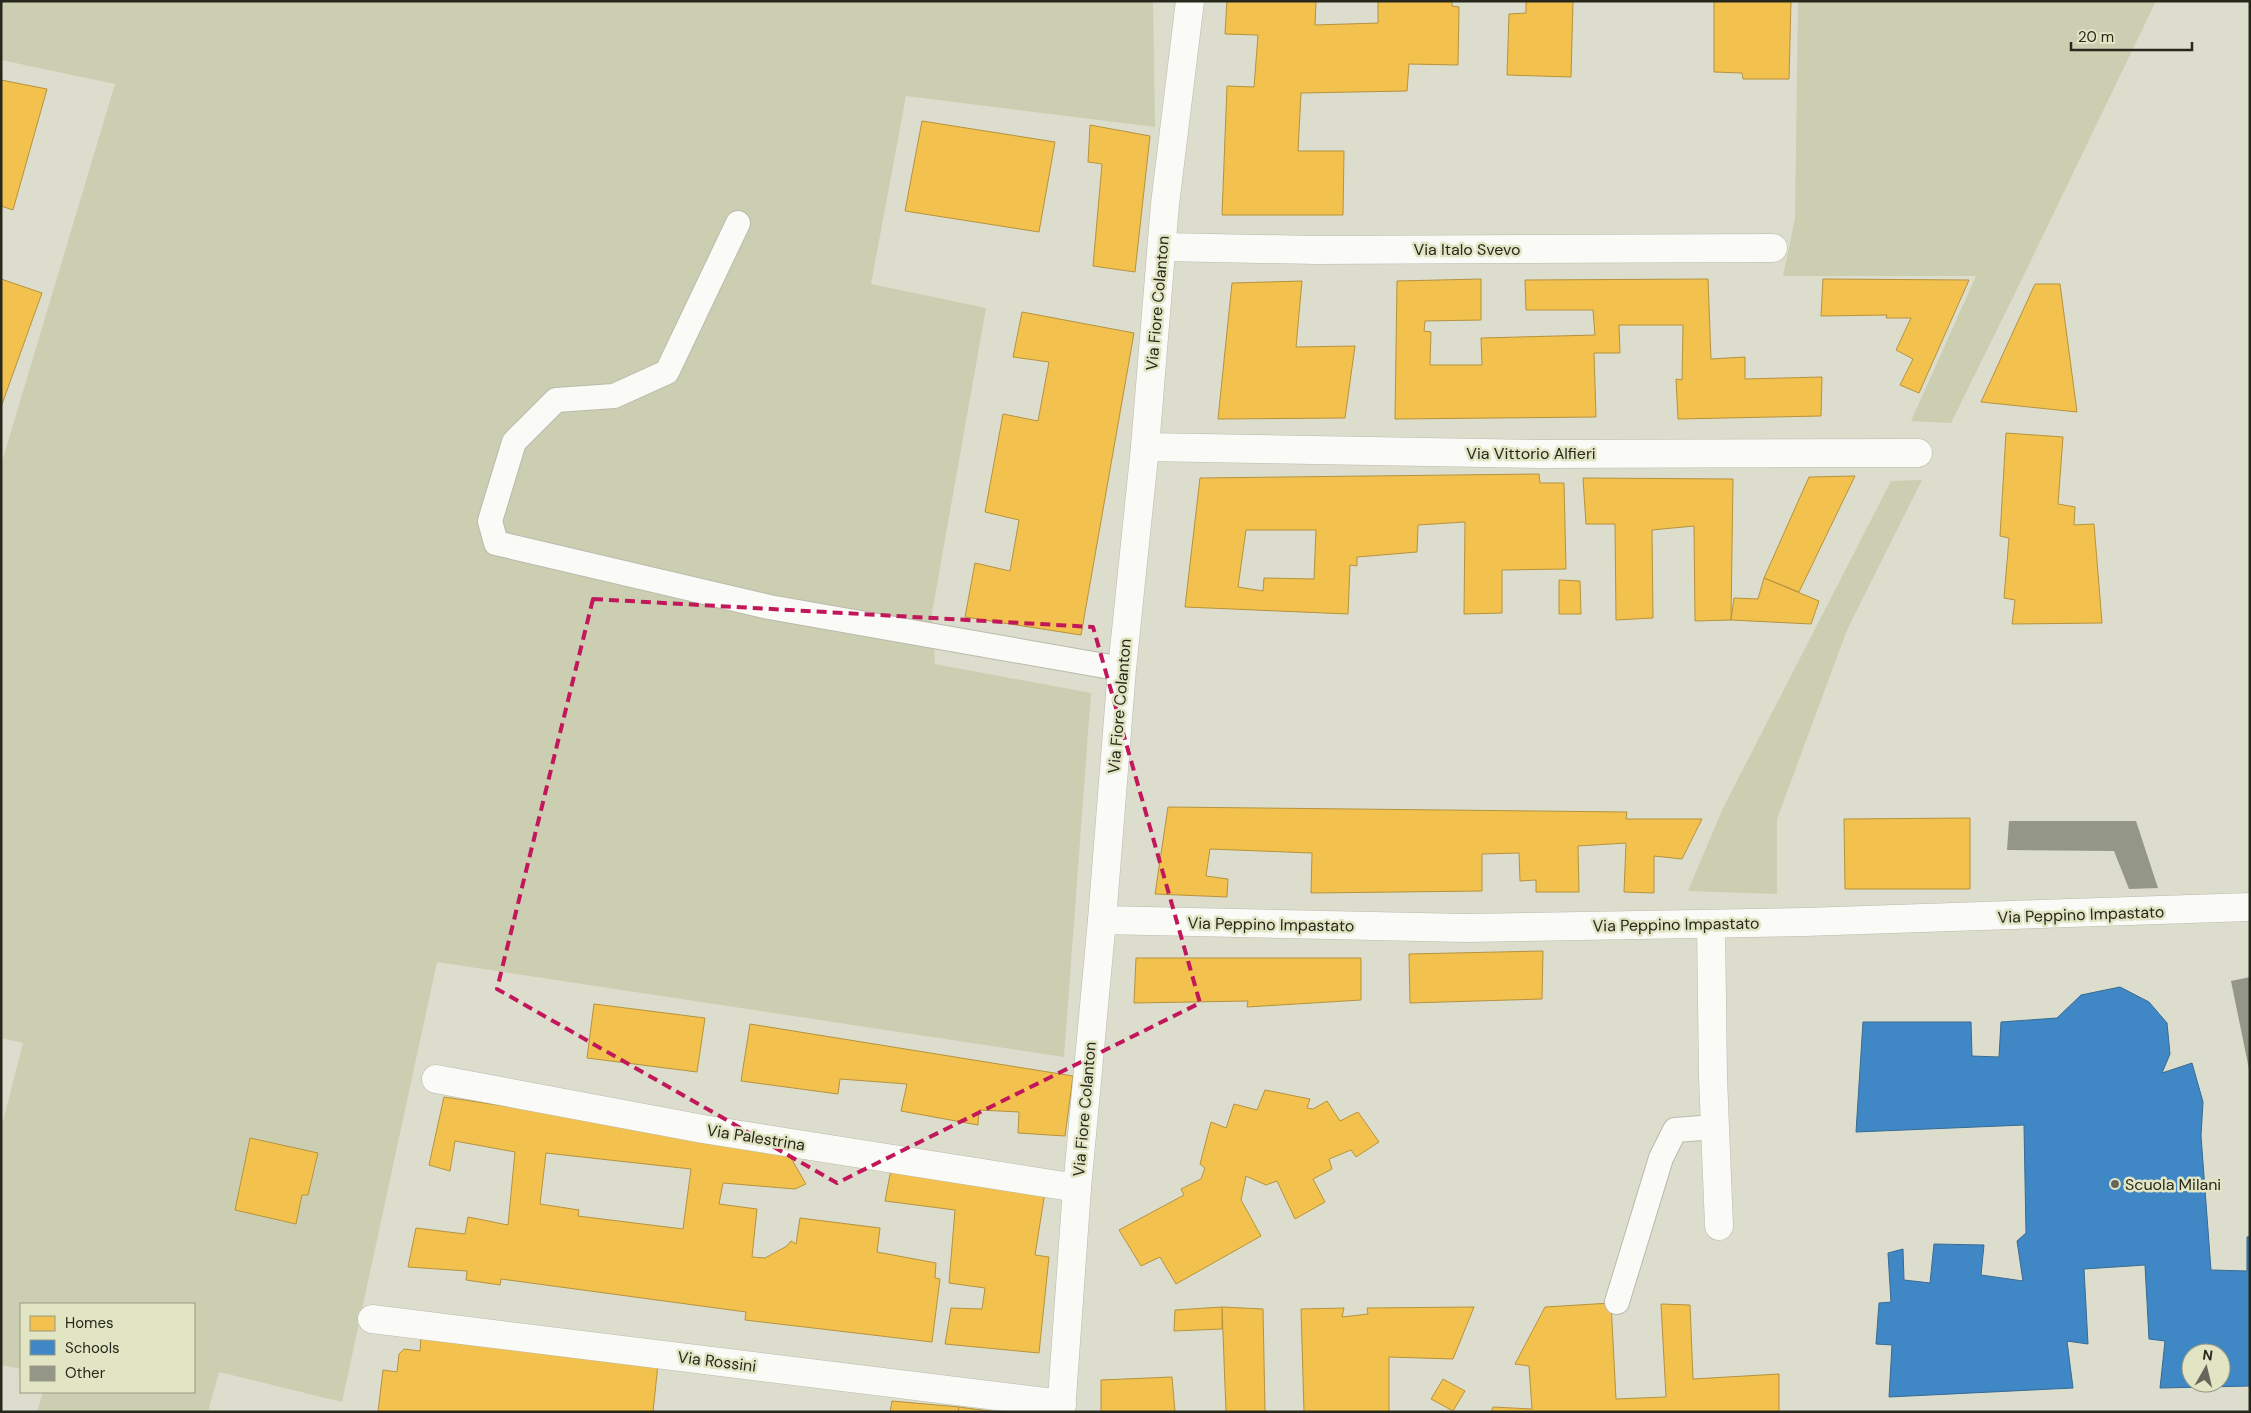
<svg xmlns="http://www.w3.org/2000/svg" width="2251" height="1413" font-family="'DM Sans',sans-serif">
<rect width="100%" height="100%" fill="#dcddcc"/>
<g fill="#ccceb1">
<polygon points="1,1 1153,1 1155,127 906,96 871,284 986,308 932,613 935,664 1091,693 1064,1057 437,962 342,1402 219,1372 208,1412 37,1412 43,1392 194,1392 194,1304 21,1304 21,1369 1,1365 1,1129 23,1043 1,1038 1,676 3,666 1,666 1,465 115,84 1,60"/>
<polygon points="1798,1 2156,1 2022,279 1951,423 1911,421 1976,276 1783,276 1795,219"/>
<polygon points="1922,480 1847,630 1777,819 1777,894 1688,891 1722,810 1891,481"/>
</g>
<g fill="#f2c14e" stroke="#b5933f" fill-rule="evenodd">
<polygon points="1227,1 1316,1 1315,25 1378,23 1378,1 1452,1 1452,6 1459,7 1458,65 1409,64 1407,91 1301,93 1298,151 1344,151 1343,215 1222,215 1227,86 1254,87 1258,35 1225,34"/>
<polygon points="1526,1 1573,1 1571,77 1507,75 1509,14 1526,13"/>
<polygon points="1714,1 1791,1 1789,79 1743,79 1742,73 1714,72"/>
<polygon points="1,80 47,89 13,210 1,206"/>
<polygon points="922,121 1055,142 1039,232 905,211"/>
<polygon points="1090,125 1150,136 1135,272 1093,266 1102,164 1088,162"/>
<polygon points="1,279 42,293 1,407"/>
<polygon points="1481,279 1481,320 1425,321 1424,331 1431,332 1430,365 1482,365 1481,338 1595,335 1593,310 1526,310 1525,280 1708,279 1711,359 1745,357 1745,379 1822,377 1821,416 1678,419 1676,379 1682,380 1683,325 1619,325 1620,353 1594,353 1596,417 1395,419 1397,281"/>
<polygon points="1823,279 1969,280 1919,393 1900,385 1913,359 1896,350 1911,318 1886,318 1887,315 1821,316"/>
<polygon points="1302,281 1296,347 1355,346 1345,418 1218,419 1232,283"/>
<polygon points="2035,284 2060,284 2077,412 1981,402"/>
<polygon points="1022,312 1134,333 1081,635 965,617 975,563 1010,571 1019,520 985,512 1003,414 1038,421 1049,362 1013,357"/>
<polygon points="2006,433 2063,437 2058,504 2075,507 2074,525 2094,524 2102,623 2012,624 2015,600 2004,598 2009,538 2000,536"/>
<path d="M1539,474L1540,483H1564L1566,569L1502,570V613L1464,614L1465,522L1418,525L1417,552L1357,557V566L1350,565L1348,614L1185,607L1200,478ZM1246,530H1316L1314,579L1264,578L1263,591L1238,587Z"/>
<polygon points="1855,476 1799,592 1764,578 1809,477"/>
<polygon points="1583,478 1733,479 1731,620 1695,621 1694,526 1652,530 1653,618 1616,620 1615,524 1586,524"/>
<polygon points="1764,578 1819,601 1811,624 1731,620 1734,598 1758,599"/>
<polygon points="1559,580 1580,581 1581,614 1559,614"/>
<polygon points="1168,807 1627,812 1626,819 1702,819 1682,859 1654,856 1654,893 1624,892 1626,843 1578,846 1579,892 1536,892 1536,880 1520,881 1519,853 1482,854 1482,891 1311,893 1312,853 1210,849 1206,876 1228,879 1227,897 1155,894"/>
<polygon points="1970,818 1970,889 1845,889 1844,819"/>
<polygon points="1543,951 1542,999 1410,1003 1409,954"/>
<polygon points="1136,958 1361,958 1361,1000 1247,1007 1248,1001 1134,1003"/>
<polygon points="594,1004 705,1018 697,1072 587,1058"/>
<polygon points="750,1024 1073,1076 1065,1136 1018,1133 1019,1112 979,1110 978,1125 901,1111 907,1084 840,1079 838,1094 741,1081"/>
<polygon points="1265,1090 1310,1099 1307,1108 1313,1109 1327,1101 1340,1121 1358,1112 1379,1142 1356,1157 1351,1150 1329,1159 1332,1169 1313,1179 1325,1202 1295,1219 1277,1181 1266,1185 1246,1176 1241,1200 1261,1236 1176,1284 1160,1257 1141,1266 1119,1230 1184,1195 1181,1189 1201,1179 1205,1168 1200,1164 1211,1122 1226,1128 1234,1104 1257,1110"/>
<path d="M444,1097L785,1148L806,1184L795,1189L723,1183L719,1204L757,1209L752,1257L765,1258L787,1246L791,1241L796,1244L800,1218L880,1228L877,1252L936,1263L935,1278L940,1279L932,1342L745,1320L746,1312L501,1279L500,1285L466,1280L467,1271L408,1267L416,1228L465,1234L468,1217L508,1225L515,1152L455,1141L450,1171L429,1165ZM546,1153L691,1169L683,1229L578,1216L579,1210L540,1204Z"/>
<polygon points="250,1138 318,1153 308,1195 302,1195 296,1224 235,1210"/>
<polygon points="891,1169 1045,1192 1035,1255 1049,1257 1039,1353 945,1344 951,1308 982,1309 985,1288 949,1283 955,1210 885,1201"/>
<polygon points="1611,1303 1616,1399 1666,1397 1661,1304 1690,1305 1693,1379 1779,1374 1779,1412 1491,1412 1493,1407 1532,1409 1529,1366 1515,1364 1545,1307"/>
<polygon points="1222,1307 1263,1309 1265,1412 1226,1412"/>
<polygon points="1222,1307 1222,1329 1174,1331 1175,1310"/>
<polygon points="1474,1307 1453,1359 1389,1357 1389,1412 1304,1412 1301,1309 1344,1308 1342,1317 1368,1314 1367,1308"/>
<polygon points="421,1335 658,1364 653,1412 378,1412 383,1370 397,1372 399,1354 404,1349 420,1351"/>
<polygon points="1172,1377 1175,1412 1101,1412 1101,1380"/>
<polygon points="1443,1379 1465,1391 1453,1411 1431,1399"/>
<polygon points="892,1401 959,1407 958,1412 890,1412"/>
<polygon points="959,1407 997,1412 958,1412"/>
</g>
<path fill="#3f88c5" stroke="#386b92" fill-rule="evenodd" d="M2120,987L2149,1002L2167,1023L2170,1054L2162,1073L2192,1063L2203,1102L2201,1136L2211,1270L2247,1271V1237L2250,1236V1386L2160,1388L2165,1341L2149,1339L2145,1265L2084,1269L2088,1344L2067,1341L2073,1388L1889,1397L1892,1345L1876,1344L1879,1303L1891,1302L1888,1253L1903,1249L1904,1280L1930,1283L1934,1244L1984,1245L1981,1275L2023,1281L2017,1241L2026,1233L2024,1125L1856,1132L1863,1022H1971L1972,1056L1999,1057L2001,1022L2057,1018L2081,995ZM2191,1353H2221V1383H2191Z"/>
<g fill="#949688">
<polygon points="2009,821 2136,821 2158,888 2129,889 2114,851 2007,850"/>
<polygon points="2250,977 2250,1069 2249,1069 2231,981"/>
</g>
<g fill="none" stroke-linecap="round" stroke-linejoin="round">
<defs>
<g id="service">
<polyline points="738,223 667,372 614,396 556,400 514,442 490,521 496,543 769,607 1122,669"/>
<polyline points="1617,1302 1661,1158 1675,1130 1715,1127"/>
</g>
<g id="minor">
<polyline points="1162,247 1316,250 1773,248"/>
<polyline points="1145,447 1539,454 1918,453"/>
<polyline points="1102,920 1465,928 1805,922 2250,907"/>
<polyline points="1711,924 1713,1077 1719,1226"/>
<polyline points="436,1079 703,1129 1077,1188"/>
<polyline points="372,1319 1062,1404"/>
<polyline points="1061,1412 1077,1188 1102,920 1122,669 1145,447 1165,204 1190,1"/>
</g>
</defs>
<use href="#service" stroke="#b9baac" stroke-width="26"/>
<use href="#minor" stroke="#b9baac" stroke-width="29"/>
<use href="#service" stroke="#fafaf7" stroke-width="24"/>
<use href="#minor" stroke="#fafaf7" stroke-width="28"/>
</g>
<path fill="none" stroke="#c2185b" stroke-width="4" stroke-dasharray="10 6" stroke-linejoin="round" d="M593,599L1093,627L1200,1003L837,1183L497,989Z"/>
<circle fill="#66675a" stroke="#e2e5c4" stroke-width="2" cx="2115" cy="1184" r="5"/>
<g text-anchor="middle" stroke-width="5" stroke-linejoin="round" paint-order="stroke">
<g font-size="16" fill="#27281c" stroke="#e2e5c4">
<text x="1467" y="255">Via Italo Svevo</text>
<text transform="translate(1157 303) rotate(-85)" y="6">Via Fiore Colanton</text>
<text x="1531" y="459">Via Vittorio Alfieri</text>
<text transform="translate(1119 706) rotate(-85)" y="6">Via Fiore Colanton</text>
<text transform="translate(2081 914) rotate(-2)" y="6">Via Peppino Impastato</text>
<text transform="translate(1271 924) rotate(1)" y="6">Via Peppino Impastato</text>
<text transform="translate(1676 924) rotate(-1)" y="6">Via Peppino Impastato</text>
<text transform="translate(1084 1109) rotate(-85)" y="6">Via Fiore Colanton</text>
<text transform="translate(756 1137) rotate(9)" y="6">Via Palestrina</text>
<text transform="translate(717 1361) rotate(7)" y="6">Via Rossini</text>
</g>
<g font-size="16" fill="#27281c" stroke="#e2e5c4" text-anchor="start">
<text x="2125" y="1190">Scuola Milani</text>
</g>
</g>
<rect width="2251" height="1413" fill="none" stroke="#27281c" stroke-width="5"/>
<rect x="20" y="1303" width="175" height="90" fill="#e2e5c4" stroke="#979981"/>
<rect x="30" y="1316" width="25" height="15" fill="#f2c14e" stroke="#979981"/>
<text x="65" y="1328" font-size="15" fill="#27281c">Homes</text>
<rect x="30" y="1340" width="25" height="15" fill="#3f88c5" stroke="#979981"/>
<text x="65" y="1353" font-size="15" fill="#27281c">Schools</text>
<rect x="30" y="1366" width="25" height="15" fill="#949688" stroke="#979981"/>
<text x="65" y="1378" font-size="15" fill="#27281c">Other</text>
<g transform="translate(2206 1368) rotate(8)"><circle r="24" fill="#e2e5c4" stroke="#979981"/>
<path d="M0-4L9 19L0 12L-9 19Z" fill="#66675a"/>
<text y="-8" font-size="14" font-weight="bold" text-anchor="middle" fill="#27281c">N</text>
</g>
<path d="M2071 42v8h121v-8" fill="none" stroke="#27281c" stroke-width="2.5"/>
<text x="2078" y="42" font-size="15" fill="#27281c" stroke="#e2e5c4" stroke-width="4" paint-order="stroke">20 m</text>
</svg>
